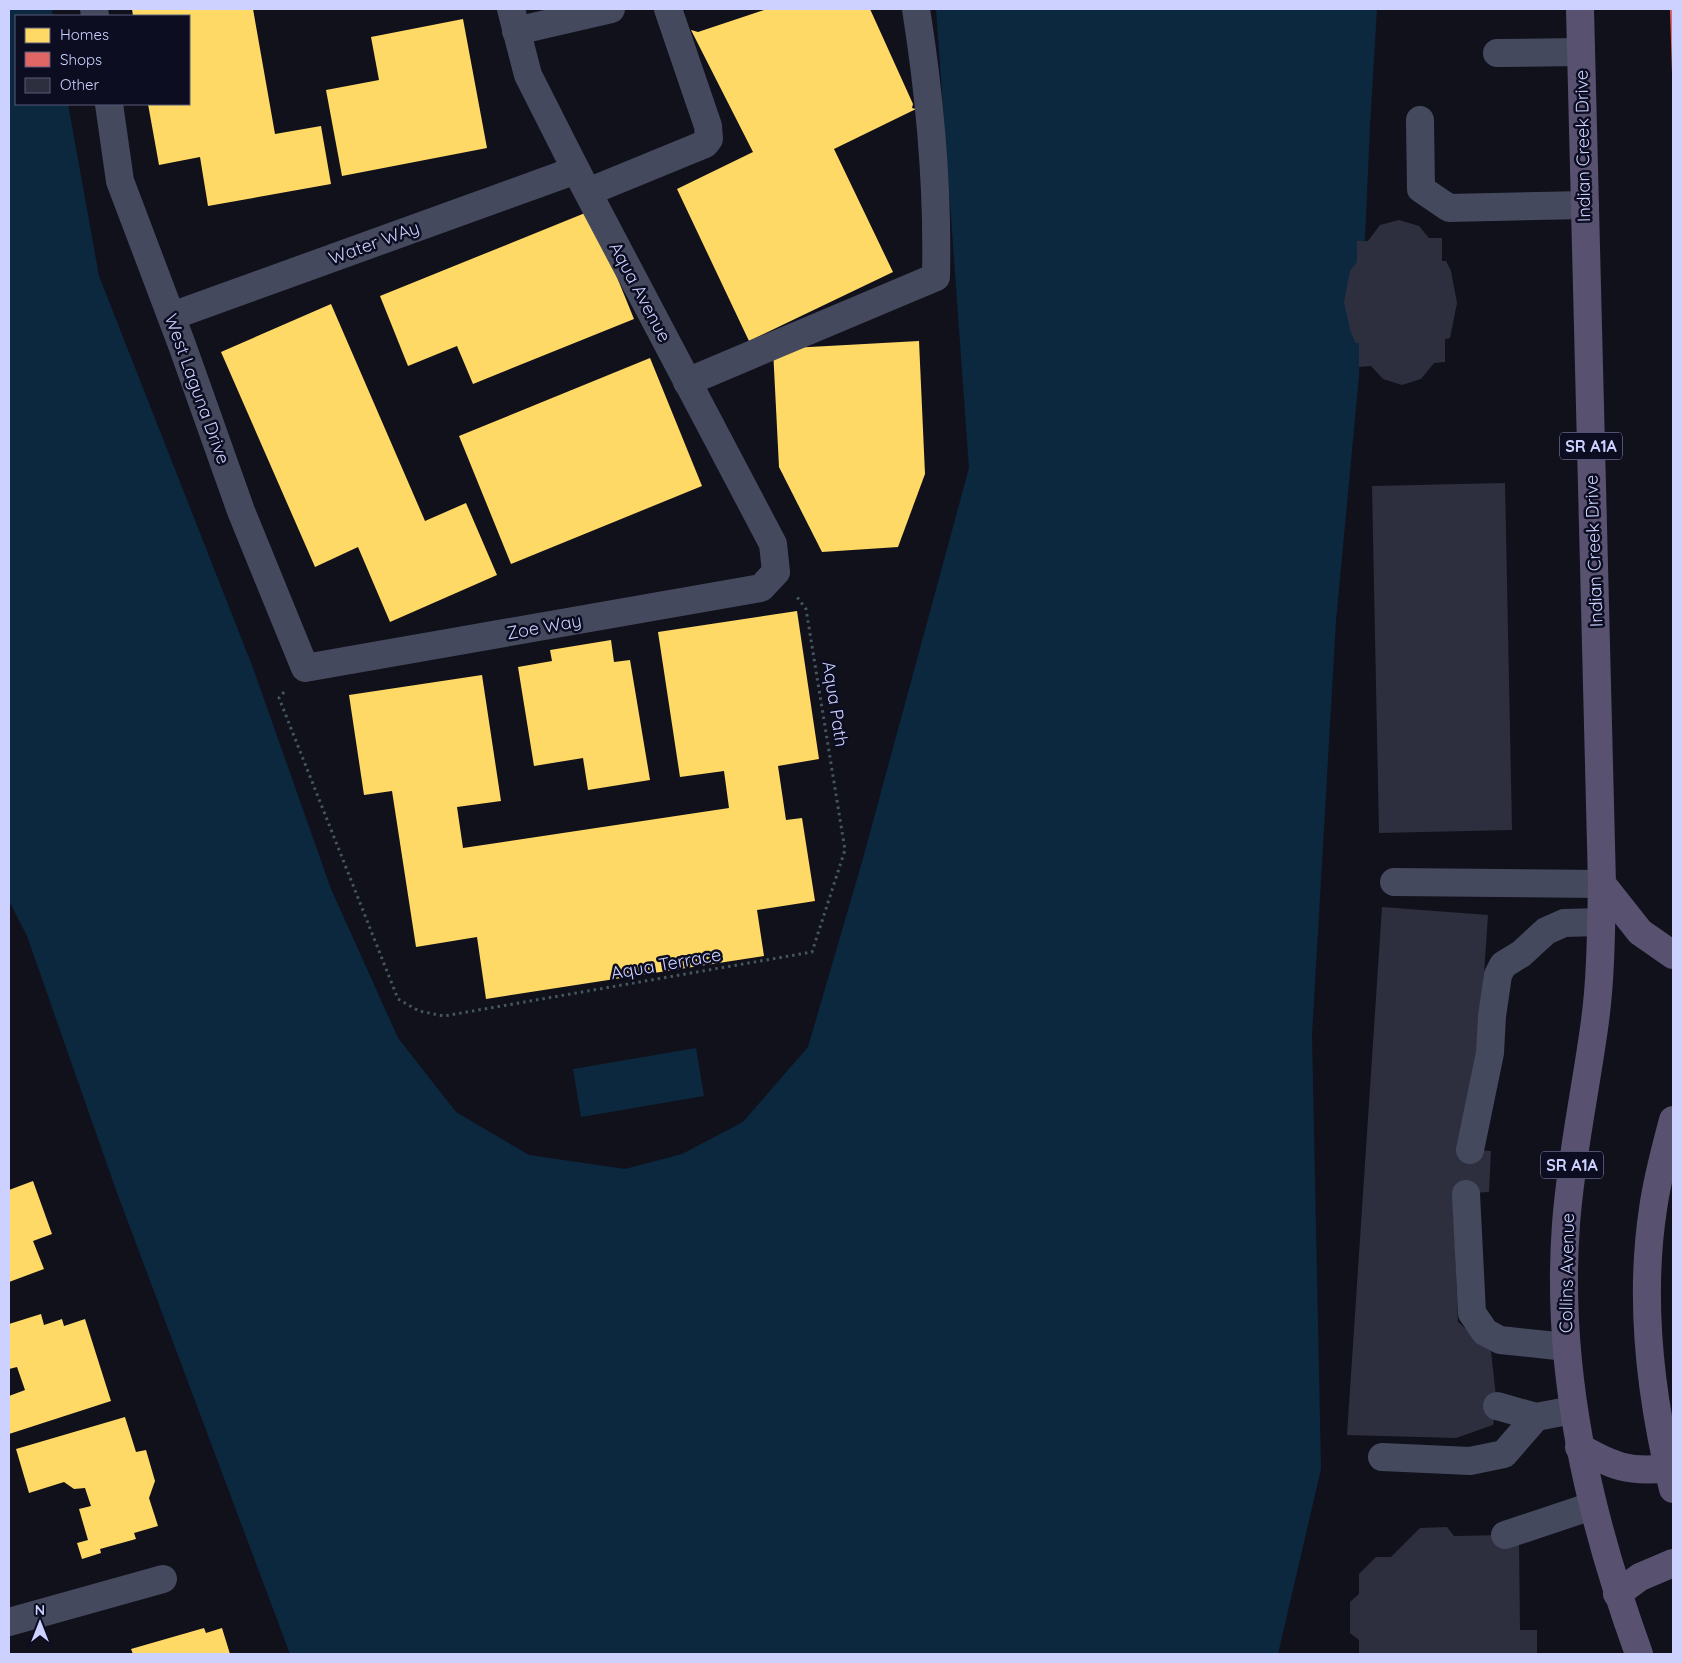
<svg xmlns="http://www.w3.org/2000/svg" width="1682" height="1663" font-family="Quicksand,sans-serif">
<rect width="100%" height="100%" fill="#11111c"/>
<g fill="#0b283f">
<polygon points="9,9 52,9 53,16 16,16 16,104 68,104 99,276 253,668 331,889 398,1038 456,1112 529,1155 625,1169 682,1154 743,1122 808,1047 862,862 969,468 936,9 1377,9 1370,125 1359,376 1336,621 1312,1035 1321,1469 1278,1654 290,1654 116,1190 27,936 9,901"/>
<polygon points="696,1048 704,1096 581,1117 573,1069"/>
</g>
<g fill="#ffd966">
<polygon points="132,9 253,9 275,134 321,126 331,184 208,206 200,157 159,165 148,104 189,104 189,16 133,16"/>
<polygon points="767,9 870,9 913,104 912,108 916,109 834,149 893,272 749,341 677,189 753,152 691,30 698,32"/>
<polygon points="463,19 487,148 342,176 326,90 379,80 371,37"/>
<polygon points="590,211 634,319 473,384 457,346 408,366 380,296"/>
<polygon points="331,304 425,521 466,503 497,575 390,622 358,547 315,567 221,352"/>
<polygon points="919,341 925,474 898,547 822,552 779,467 773,349"/>
<polygon points="650,358 702,486 511,564 459,436"/>
<polygon points="797,611 819,759 778,766 786,820 802,818 815,901 757,910 764,956 486,999 477,937 416,947 392,791 364,795 349,695 482,675 501,801 457,807 463,848 729,808 724,771 680,777 658,632"/>
<polygon points="611,640 614,662 630,660 650,780 588,790 583,758 534,766 518,667 552,661 550,650"/>
<polygon points="33,1181 52,1234 33,1241 44,1269 9,1282 9,1190"/>
<polygon points="41,1314 44,1325 62,1319 64,1326 85,1319 111,1401 9,1434 9,1396 25,1390 17,1367 9,1369 9,1324"/>
<polygon points="125,1417 136,1452 146,1450 155,1481 149,1498 158,1526 134,1533 136,1539 100,1549 101,1553 82,1559 77,1543 88,1540 79,1509 91,1506 85,1488 74,1489 64,1482 29,1493 16,1449"/>
<polygon points="204,1628 206,1633 222,1628 230,1654 133,1654 131,1649"/>
</g>
<polygon fill="#e06666" points="1670,9 1673,9 1673,74 1672,74"/>
<g fill="#2e2f3e">
<polygon points="1399,220 1419,226 1429,238 1442,238 1442,261 1446,261 1451,271 1457,303 1450,338 1445,339 1445,362 1434,363 1421,379 1402,385 1383,379 1371,366 1359,367 1359,343 1356,343 1351,333 1344,302 1350,271 1357,262 1357,241 1368,241 1380,225"/>
<polygon points="1505,483 1512,830 1379,833 1372,486"/>
<polygon points="1382,907 1488,915 1478,1063 1458,1149 1491,1151 1489,1192 1453,1194 1458,1322 1491,1351 1497,1406 1493,1425 1456,1438 1347,1435"/>
<polygon points="1447,1527 1454,1536 1505,1535 1519,1542 1520,1630 1537,1630 1537,1654 1359,1654 1359,1640 1350,1633 1350,1602 1359,1594 1359,1574 1376,1557 1391,1557 1420,1528"/>
</g>
<g fill="none" stroke-linecap="round" stroke-linejoin="round">
<polyline stroke="#2d2e3e" stroke-width="28" stroke-dasharray="28 14" stroke-linecap="butt" points="1466,1194 1470,1150"/>
<polyline stroke="#44575e" stroke-width="3" stroke-dasharray="2.5 4" stroke-linecap="butt" points="284,692 279,698 398,999 419,1011 444,1016 812,952 845,850 806,609 797,597"/>
<g stroke="#45495d" stroke-width="28">
<polyline points="94,9 95,16"/>
<polyline points="516,31 611,9"/>
<polyline points="1497,53 1581,52"/>
<polyline points="109,104 120,181 182,345 241,511 305,668 761,588 776,572 773,544 576,170 528,75 511,9"/>
<polyline points="1420,120 1421,189 1449,208 1585,205"/>
<polyline points="588,192 705,144 709,139 708,126 668,9"/>
<polyline points="172,316 576,170"/>
<path d="M687,382L936,277C938,188 930,97 916,9"/>
<polyline points="1394,882 1602,884"/>
<polyline points="1470,1150 1490,1053 1492,1016 1498,975 1503,965 1521,954 1546,931 1564,923 1601,922"/>
<polyline points="1466,1194 1472,1313 1485,1332 1500,1340 1566,1347"/>
<polyline points="1497,1406 1536,1417 1573,1410"/>
<polyline points="1382,1457 1470,1461 1504,1454 1536,1417"/>
<polyline points="1505,1535 1592,1506"/>
<polyline points="9,1622 163,1579"/>
</g>
<g stroke="#585270" stroke-width="28">
<path d="M1580,9L1602,884C1601,930 1601,976 1595,1021C1586,1089 1571,1156 1566,1224C1555,1372 1589,1516 1639,1654"/>
<polyline points="1602,884 1640,932 1673,955"/>
<path d="M1673,1120C1665,1150 1657,1179 1653,1209C1639,1301 1651,1400 1673,1489"/>
<path d="M1579,1447C1612,1466 1629,1473 1668,1468"/>
<polyline points="1617,1594 1640,1577 1673,1563"/>
</g>
</g>
<g text-anchor="middle" stroke-width="5" stroke-linejoin="round" paint-order="stroke">
<g fill="#0c0d21" stroke="#9296bc" stroke-width="1">
<rect x="1560" y="432.5" width="62" height="27" rx="4"/>
<rect x="1541" y="1151.5" width="62" height="27" rx="4"/>
</g>
<g font-size="16" font-weight="bold" fill="#ccd1ff">
<text x="1591" y="452">SR A1A</text>
<text x="1572" y="1171">SR A1A</text>
</g>
<g font-size="18" fill="#ccd1ff" stroke="#0c0d21">
<text transform="translate(1583 146) rotate(-91)" y="6">Indian Creek Drive</text>
<text transform="translate(374 243) rotate(-20)" y="6">Water WAy</text>
<text transform="translate(640 292) rotate(62)" y="6">Aqua Avenue</text>
<text transform="translate(197 389) rotate(70)" y="6">West Laguna Drive</text>
<text transform="translate(1594 551) rotate(-92)" y="6">Indian Creek Drive</text>
<text transform="translate(544 627) rotate(-10)" y="6">Zoe Way</text>
<text transform="translate(835 704) rotate(81)" y="6">Aqua Path</text>
<text transform="translate(666 964) rotate(-10)" y="6">Aqua Terrace</text>
<text transform="translate(1567 1273) rotate(-89)" y="6">Collins Avenue</text>
</g>
</g>
<rect width="1682" height="1663" fill="none" stroke="#ccd1ff" stroke-width="20"/>
<rect x="15" y="15" width="175" height="90" fill="#0c0d21" stroke="#595b7a"/>
<rect x="25" y="28" width="25" height="15" fill="#ffd966" stroke="#595b7a"/>
<text x="60" y="40" font-size="15" fill="#ccd1ff">Homes</text>
<rect x="25" y="52" width="25" height="15" fill="#e06666" stroke="#595b7a"/>
<text x="60" y="65" font-size="15" fill="#ccd1ff">Shops</text>
<rect x="25" y="78" width="25" height="15" fill="#2e2f3e" stroke="#595b7a"/>
<text x="60" y="90" font-size="15" fill="#ccd1ff">Other</text>
<g transform="translate(40 1623)" stroke="#0c0d21" stroke-width="4" paint-order="stroke">
<path d="M0-4L9 19L0 12L-9 19Z" fill="#ccd1ff"/>
<text y="-8" font-size="14" font-weight="bold" text-anchor="middle" fill="#ccd1ff">N</text>
</g>
</svg>
